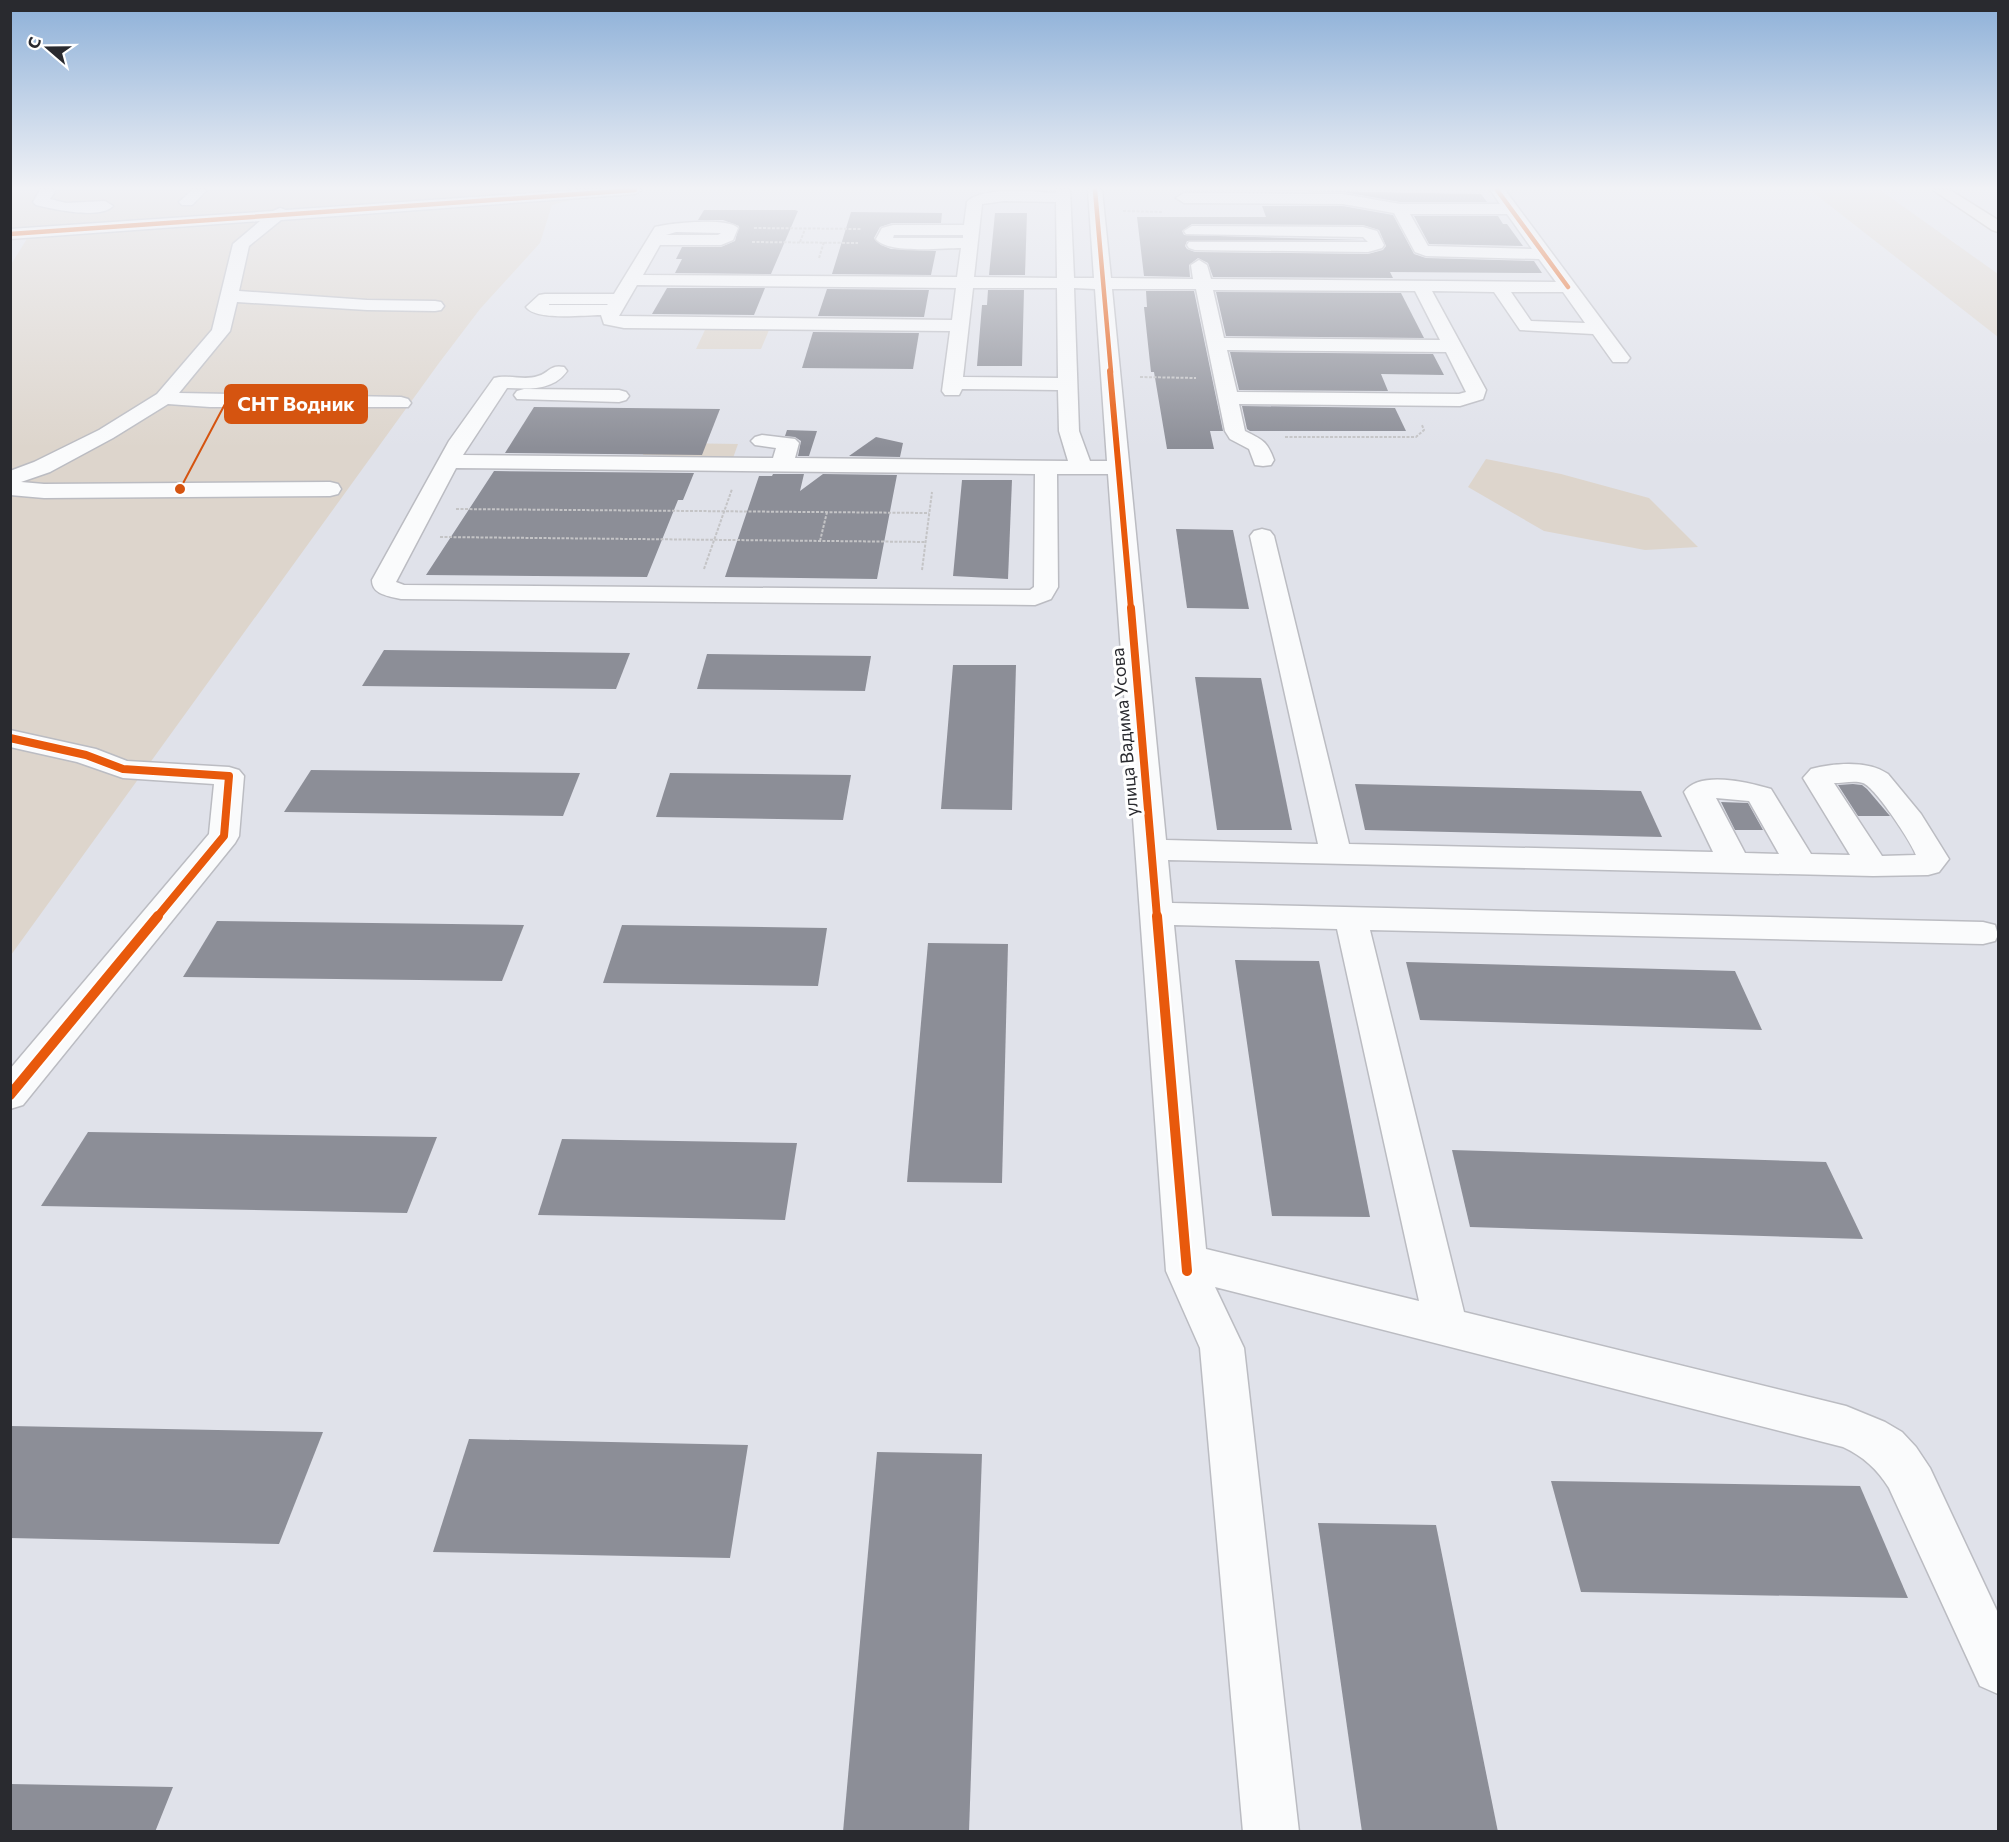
<svg xmlns="http://www.w3.org/2000/svg" width="2009" height="1842" font-family="Commissioner,sans-serif">
<rect width="100%" height="100%" fill="#e0e2ea"/>
<g fill="#ddd5cc">
<polygon points="11,190 590,190 586,196 552,205 540,243 480,309 439,363 11,955 10,266 33,229 11,230"/>
<polygon points="1810,190 1880,190 1998,274 1998,337"/>
<polygon points="705,330 769,330 761,349 696,349"/>
<polygon points="675,443 738,444 733,458 643,455 647,445"/>
<polygon points="1486,459 1561,474 1649,498 1698,547 1645,550 1544,531 1468,487"/>
</g>
<g fill="#8c8e97" fill-rule="evenodd">
<polygon points="1256,190 1481,194 1487,202 1400,202 1343,192"/>
<path d="M1262,206H1343L1393,215L1414,254L1426,258L1534,261L1542,273L1390,272L1393,278L1213,277L1208,263L1198,258L1189,265L1190,277L1144,276L1137,217H1266ZM1192,224L1363,225L1379,230L1386,246L1383,250L1368,254L1195,252L1187,249L1185,246L1187,241L1363,240L1184,235L1182,231Z"/>
<polygon points="704,210 795,210 798,211 771,274 675,273 682,259 676,259 682,247 721,247 735,241 739,226 723,220 698,220"/>
<polygon points="851,212 942,213 941,223 892,223 880,227 874,238 881,245 891,249 936,251 931,275 832,274"/>
<polygon points="995,213 1027,213 1025,275 989,275"/>
<polygon points="1414,216 1498,216 1503,224 1507,224 1523,246 1429,244"/>
<polygon points="667,288 765,288 754,315 652,314"/>
<polygon points="827,289 929,290 924,317 818,316"/>
<polygon points="988,290 1024,290 1022,366 977,366 982,305 987,305"/>
<polygon points="1146,291 1194,291 1223,431 1210,431 1214,449 1167,449 1154,372 1151,372 1144,307 1147,307"/>
<polygon points="1216,292 1401,293 1424,338 1226,336"/>
<polygon points="813,332 919,333 913,369 802,368"/>
<polygon points="1230,352 1433,354 1444,375 1381,374 1388,391 1239,390"/>
<polygon points="1242,406 1395,408 1406,431 1250,431 1247,429"/>
<polygon points="534,407 720,409 702,455 505,453"/>
<polygon points="787,430 817,431 809,456 798,456 801,441 795,437 785,436"/>
<polygon points="876,437 903,443 900,457 849,456"/>
<polygon points="494,471 694,473 683,500 678,500 647,577 426,575"/>
<polygon points="773,474 804,474 800,491 823,474 897,475 877,579 725,577 759,476 772,476"/>
<polygon points="962,480 1012,480 1008,579 953,576"/>
<polygon points="1176,529 1233,530 1249,609 1187,608"/>
<polygon points="384,650 630,653 616,689 362,686"/>
<polygon points="707,654 871,656 865,691 697,689"/>
<polygon points="953,665 1016,665 1012,810 941,809"/>
<polygon points="1195,677 1261,678 1292,830 1217,830"/>
<polygon points="311,770 580,773 563,816 284,812"/>
<polygon points="670,773 851,775 843,820 656,817"/>
<polygon points="1355,784 1641,791 1662,837 1365,830"/>
<polygon points="1853,784 1862,785 1867,789 1890,816 1858,816 1838,785"/>
<polygon points="1721,802 1748,803 1763,830 1735,830"/>
<polygon points="217,921 524,925 502,981 183,977"/>
<polygon points="622,925 827,928 818,986 603,983"/>
<polygon points="928,943 1008,944 1002,1183 907,1182"/>
<polygon points="1235,960 1319,961 1370,1217 1272,1216"/>
<polygon points="1406,962 1735,971 1762,1030 1420,1020"/>
<polygon points="88,1132 437,1137 407,1213 41,1206"/>
<polygon points="562,1139 797,1143 785,1220 538,1215"/>
<polygon points="1452,1150 1826,1162 1863,1239 1470,1227"/>
<polygon points="10,1426 323,1432 279,1544 10,1538"/>
<polygon points="469,1439 748,1445 730,1558 433,1552"/>
<polygon points="877,1452 982,1454 969,1832 843,1832"/>
<polygon points="1551,1481 1860,1486 1908,1598 1581,1592"/>
<polygon points="1318,1523 1436,1525 1498,1832 1362,1832"/>
<polygon points="10,1784 173,1787 155,1832 10,1832"/>
</g>
<g fill="none" stroke-linecap="round" stroke-linejoin="round">
<defs>
<g id="minor">
<path d="M40,190H56L50,199L66,203L105,201L113,206C100,220 53,209 36,205L33,202Z"/>
<polygon points="192,190 207,190 192,205 182,205 179,202"/>
<polygon points="575,190 642,190 635,194 281,220 249,246 239,291 367,300 435,301 441,302 444,306 441,310 435,311 367,310 237,302 230,331 179,393 401,397 408,399 411,403 408,407 210,407 168,404 113,438 50,472 21,482 44,484 330,482 338,484 341,489 338,494 330,496 44,498 10,495 10,471 34,462 99,430 157,394 212,330 233,244 260,221 10,239 10,229 273,211 280,208 286,210"/>
<path d="M1056,190H1070L1074,278H1094L1088,190H1102L1111,278L1193,279L1191,265L1199,260L1207,265L1211,279L1556,282L1539,259L1426,256L1415,252L1394,213L1343,204L1184,203L1176,198L1184,193L1343,194L1400,204H1500L1491,191L1505,190L1630,358L1627,362H1613L1593,334L1520,330L1494,292L1432,291L1486,390L1483,399L1460,406L1239,404L1245,431C1263,440 1267,441 1274,460L1271,465L1263,466L1255,465L1249,449L1230,439L1225,431L1196,289H1112L1166,840L1318,844L1250,536L1254,531L1262,529L1270,531L1274,536L1349,844L1713,852L1684,792C1699,770 1748,782 1771,789L1811,854L1850,855L1803,778L1811,769C1834,763 1868,760 1888,774L1921,814L1949,859L1939,872L1928,875L1873,876L1168,860L1172,903L1983,922L1995,925L1998,935L1995,941L1983,944L1370,930L1464,1312L1846,1406L1885,1422L1902,1432L1916,1447L1930,1468L1998,1613V1694L1980,1686L1889,1488C1877,1469 1864,1457 1843,1447L1215,1287L1244,1348L1299,1832H1243L1200,1348L1166,1271L1108,474H1057L1058,587L1051,599L1035,605L401,599C389,596 372,595 372,580L449,441L494,378C508,374 524,381 538,376C549,373 550,364 564,367L567,371C553,391 529,389 507,388L463,455L773,458L776,448L755,445L751,441L755,437L762,435L795,439L799,443L795,458L1068,461L1059,431L1058,390L962,389L959,395H945L942,391L950,331L624,328L604,324L601,315C584,315 536,321 526,307L539,295L545,294H614L655,227C670,223 728,217 738,228L733,240L721,245H660L643,275L957,277L961,248C943,248 887,254 876,239L882,228L893,225H964L967,202C981,186 1035,192 1056,193ZM1004,201L1056,202L1057,278L974,277L982,204ZM1410,214H1507L1532,249L1428,246ZM676,232L721,233L718,235H666ZM894,235H963V238H893ZM637,285L956,288L952,320L619,316ZM973,288H1057L1058,378L963,377ZM1074,288L1095,289L1107,461H1090L1079,431ZM1213,290L1415,291L1440,340L1224,338ZM1511,292H1563L1585,323L1531,321ZM608,304L607,305H549V304ZM1227,350L1446,352L1466,392L1459,394L1237,392ZM456,468L1035,474L1034,587L1030,590L404,585L396,582ZM1834,783C1843,783 1855,780 1863,783C1876,788 1911,842 1916,855L1882,856ZM1716,798L1749,801L1779,854L1745,853ZM1174,925L1337,929L1419,1301L1206,1249Z"/>
<polygon points="1192,226 1363,227 1377,231 1384,245 1382,248 1368,252 1195,250 1189,248 1187,245 1189,242 1368,242 1363,237 1186,234 1184,231"/>
<polygon points="524,389 619,390 626,392 629,396 626,400 619,402 517,399 514,395 517,391"/>
<polygon points="10,730 96,749 127,761 229,767 239,770 244,776 239,836 235,843 23,1105 10,1109 10,1069 209,834 214,784 123,778 77,762 10,747"/>
</g>
<polygon id="major" points="1933,190 1950,190 1998,220 1998,232 1992,230"/>
</defs>
<use href="#minor" stroke="#bbbcc2" stroke-width="3"/>
<use href="#major" stroke="#b8b4b0" stroke-width="3"/>
<g stroke="#c4c4c6" stroke-width="2" stroke-dasharray="3 1.5" stroke-linecap="butt">
<polyline points="1123,211 1163,212"/>
<polyline points="754,228 861,229"/>
<polyline points="752,242 858,243"/>
<polyline points="800,242 805,229"/>
<polyline points="819,258 824,242"/>
<polyline points="1140,377 1196,378"/>
<polyline points="1285,437 1416,437 1424,430 1422,425"/>
<polyline points="456,509 929,513"/>
<polyline points="440,537 925,542"/>
<polyline points="820,541 827,512"/>
<polyline points="704,569 732,489"/>
<polyline points="922,570 932,492"/>
</g>
<use href="#minor" fill="#fafbfc" fill-rule="evenodd"/>
<use href="#major" fill="#f2efeb" fill-rule="evenodd"/>
<defs>
<g id="cycleway-far3">
<polyline points="1095,190 1111,372"/>
<polyline points="1497,190 1568,287"/>
<polyline points="10,234 635,190"/>
</g>
<polyline id="cycleway-far2" points="1110,371 1131,609"/>
<g id="cycleway-far1">
<polyline points="1131,608 1157,917"/>
<polyline points="10,738 86,755 123,769 229,776 224,836 157,917"/>
</g>
<g id="cycleway">
<polyline points="1157,916 1187,1271"/>
<polyline points="10,1095 158,916"/>
</g>
</defs>
<use href="#cycleway-far3" stroke="#fff" stroke-width="7"/>
<use href="#cycleway-far2" stroke="#fff" stroke-width="8"/>
<use href="#cycleway-far1" stroke="#fff" stroke-width="10"/>
<use href="#cycleway" stroke="#fff" stroke-width="14"/>
<use href="#cycleway-far3" stroke="#e8590c" stroke-width="4.5"/>
<use href="#cycleway-far2" stroke="#e8590c" stroke-width="6"/>
<use href="#cycleway-far1" stroke="#e8590c" stroke-width="8"/>
<use href="#cycleway" stroke="#e8590c" stroke-width="10"/>
</g>
<linearGradient id="sky" x2="0" y2="1"><stop stop-color="#8db0d8"/><stop offset="0.42" stop-color="#f1f2f6"/><stop offset="1" stop-color="#f1f2f6" stop-opacity="0"/></linearGradient>
<rect width="2009" height="448" fill="url(#sky)"/>
<g text-anchor="middle" stroke-width="6" stroke-linejoin="round" paint-order="stroke">
<g font-size="18" fill="#292a2f" stroke="#fff">
<text transform="translate(1125 732) rotate(-95)" y="6">улица Вадима Усова</text>
</g>
</g>
<path fill="none" stroke="#d55410" stroke-width="2" d="M180 489L225 404"/>
<circle fill="#d55410" stroke="#fff" stroke-width="2" cx="180" cy="489" r="6"/>
<rect fill="#d55410" stroke="#d55410" stroke-width="2" x="225" y="385" width="142" height="38" rx="6"/>
<g font-size="20" text-anchor="middle" font-weight="bold" fill="#fff">
<text x="296" y="411">СНТ Водник</text>
</g>
<rect width="2009" height="1842" fill="none" stroke="#292a2f" stroke-width="24"/>
<g transform="translate(48 48) rotate(290)" stroke="#ffffff" stroke-width="4.5" paint-order="stroke">
<path d="M0-4.5L10 22L0 15L-10 22Z" fill="#292a2f"/>
<text y="-9" font-size="16" font-weight="bold" text-anchor="middle" fill="#292a2f">С</text>
</g>
</svg>
